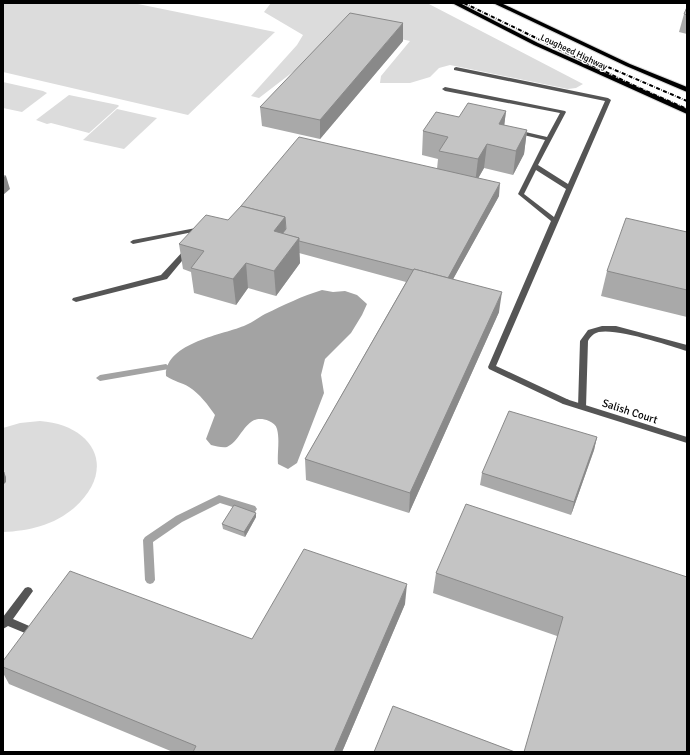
<svg xmlns="http://www.w3.org/2000/svg" width="690" height="755" font-family="Signika,sans-serif">
<rect width="100%" height="100%" fill="#fff"/>
<g fill="#dcdcdc">
<polygon points="3,3 133,3 275,32 188,115 3,72"/>
<polygon points="271,3 427,3 583,84 576,88 568,89 450,65 439,68 430,77 410,83 380,83 381,76 410,41 350,28 259,98 251,96 297,45 303,35 264,12"/>
<polygon points="3,82 43,91 47,93 22,112 3,108"/>
<polygon points="69,95 118,105 119,106 89,133 51,123 47,124 36,120"/>
<polygon points="117,109 157,118 124,149 83,140"/>
<path d="M40,421C94,425 118,469 74,508C54,525 29,531 3,532V428L20,423Z"/>
</g>
<path fill="#a3a3a3" d="M322,290L333,292L345,291L357,295L367,304L362,315L351,333L325,359L321,375L324,393L297,463L288,469L278,464C277,453 280,440 277,429C276,425 273,423 269,421C246,411 242,441 227,447C222,448 216,446 211,445L206,439L215,415C208,405 200,394 189,387C181,382 175,382 166,376C165,342 224,335 246,325C253,322 259,317 265,314C284,305 302,296 322,290Z"/>
<g fill="none" stroke-linecap="round" stroke-linejoin="round">
<g fill="#a3a3a3" fill-rule="evenodd">
<polygon points="166,364 170,367 169,369 100,381 96,378 100,375"/>
<polygon points="219,495 255,506 257,509 255,512 252,513 220,503 182,522 153,542 155,580 153,583 150,584 147,583 145,580 143,540 145,537 176,516"/>
</g>
<defs>
<g id="primary">
<polygon points="452,3 460,3 538,43 687,109 687,114 534,45"/>
<polygon points="493,3 501,3 630,64 687,87 687,92 626,66"/>
</g>
</defs>
<use href="#primary" stroke="#dbdbdb" stroke-width="2"/>
<g fill="#555" fill-rule="evenodd">
<path d="M456,67L608,98L611,100L496,366L569,400L570,402L569,404H563L489,369L488,367L551,221L518,194L545,140L515,133L514,132L517,130L547,137L560,113L445,91L442,89L445,87L565,111L566,112L538,165L568,184L605,101L454,70V68ZM536,170L566,189L554,217L524,194Z"/>
<polygon points="201,227 204,229 203,230 133,244 130,242 133,240"/>
<polygon points="186,248 188,248 191,250 167,279 76,302 72,300 73,298 161,275"/>
<path d="M602,326H616L687,345V351C670,346 607,324 594,334C591,336 589,339 588,341L586,407L585,409H579L578,407L580,341L588,330Z"/>
<polygon points="28,587 31,588 33,591 13,619 41,631 42,634 41,637 37,638 8,626 3,629 3,617 25,588"/>
</g>
<polygon fill="#555" fill-rule="evenodd" points="566,399 687,437 687,443 563,404 562,402"/>
<use href="#primary" fill="#000" fill-rule="evenodd"/>
<g stroke="#000" stroke-width="2" stroke-dasharray="4 1.5 0.5 1.5" stroke-linecap="butt">
<polyline points="464,3 639,88 687,109"/>
<polyline points="608,67 687,101"/>
</g>
</g>
<g fill="#a9a9a9">
<polygon points="687,7 687,34 679,32 684,14"/>
<polygon points="403,41 320,139 262,126 260,107"/>
<polygon points="506,111 504,126 527,130 524,154 513,175 484,168 478,178 499,196 453,279 499,312 409,513 306,480 305,459 406,282 299,253 300,263 276,296 248,288 236,305 194,293 191,272 183,269 179,244 228,220 437,169 438,159 422,155 423,131 459,117"/>
<polygon points="687,232 687,317 601,296 607,271"/>
<polygon points="597,437 594,450 571,515 480,485 482,473"/>
<polygon points="256,513 256,517 245,537 223,529 222,524"/>
<polygon points="436,573 687,577 557,636 433,593"/>
<polygon points="405,604 342,752 173,752 9,684 3,673 3,661 252,639"/>
</g>
<g fill="#898989">
<polygon points="403,23 403,41 320,139 320,120"/>
<polygon points="506,111 503,135 499,124"/>
<polygon points="527,130 524,154 513,175 516,151"/>
<polygon points="487,144 484,168 475,184 478,159"/>
<polygon points="6,176 10,189 3,195 3,179"/>
<polygon points="500,183 499,196 446,292 447,279"/>
<polygon points="285,217 286,237 274,231"/>
<polygon points="299,238 300,263 276,296 274,271"/>
<polygon points="246,263 248,288 236,305 233,279"/>
<polygon points="502,292 499,312 409,513 410,493"/>
<polygon points="597,437 594,450 571,515 574,502"/>
<polygon points="4,472 6,477 6,482 3,485 3,478"/>
<polygon points="256,513 256,517 245,537 244,532"/>
<polygon points="407,584 405,604 342,752 334,752"/>
</g>
<g fill="#c4c4c4" stroke="#898989">
<polygon points="687,7 687,15 684,14"/>
<polygon points="350,13 403,23 320,120 260,107"/>
<polygon points="468,103 506,111 499,124 527,130 516,151 487,144 478,159 439,151 448,137 423,131 436,112 459,117"/>
<polygon points="299,137 500,183 448,278 414,269 413,270 299,241 299,238 282,234 286,229 285,217 241,206"/>
<polygon points="3,176 6,176 3,179"/>
<polygon points="241,206 285,217 274,231 299,238 274,271 246,263 233,279 191,268 204,251 179,244 206,215 228,220"/>
<polygon points="626,218 687,232 687,290 607,271"/>
<polygon points="414,269 502,292 410,493 305,459"/>
<polygon points="509,411 597,437 574,502 482,473"/>
<polygon points="3,472 4,472 4,477 3,478"/>
<polygon points="466,504 687,577 687,752 524,752 563,617 436,573"/>
<polygon points="234,505 256,513 244,532 222,524"/>
<polygon points="304,549 407,584 334,752 193,752 196,746 3,667 3,661 70,571 252,639"/>
<polygon points="393,706 515,752 374,752"/>
</g>
<g text-anchor="middle" stroke-width="3" stroke-linejoin="round" paint-order="stroke">
<g font-size="9" fill="#000" stroke="#fff">
<text transform="translate(574 52) rotate(25)" y="3">Lougheed Highway</text>
</g>
<g font-size="11" fill="#000" stroke="#fff">
<text transform="translate(630 411) rotate(18)" y="4">Salish Court</text>
</g>
</g>
<rect width="690" height="755" fill="none" stroke="#000000" stroke-width="8"/>
</svg>
